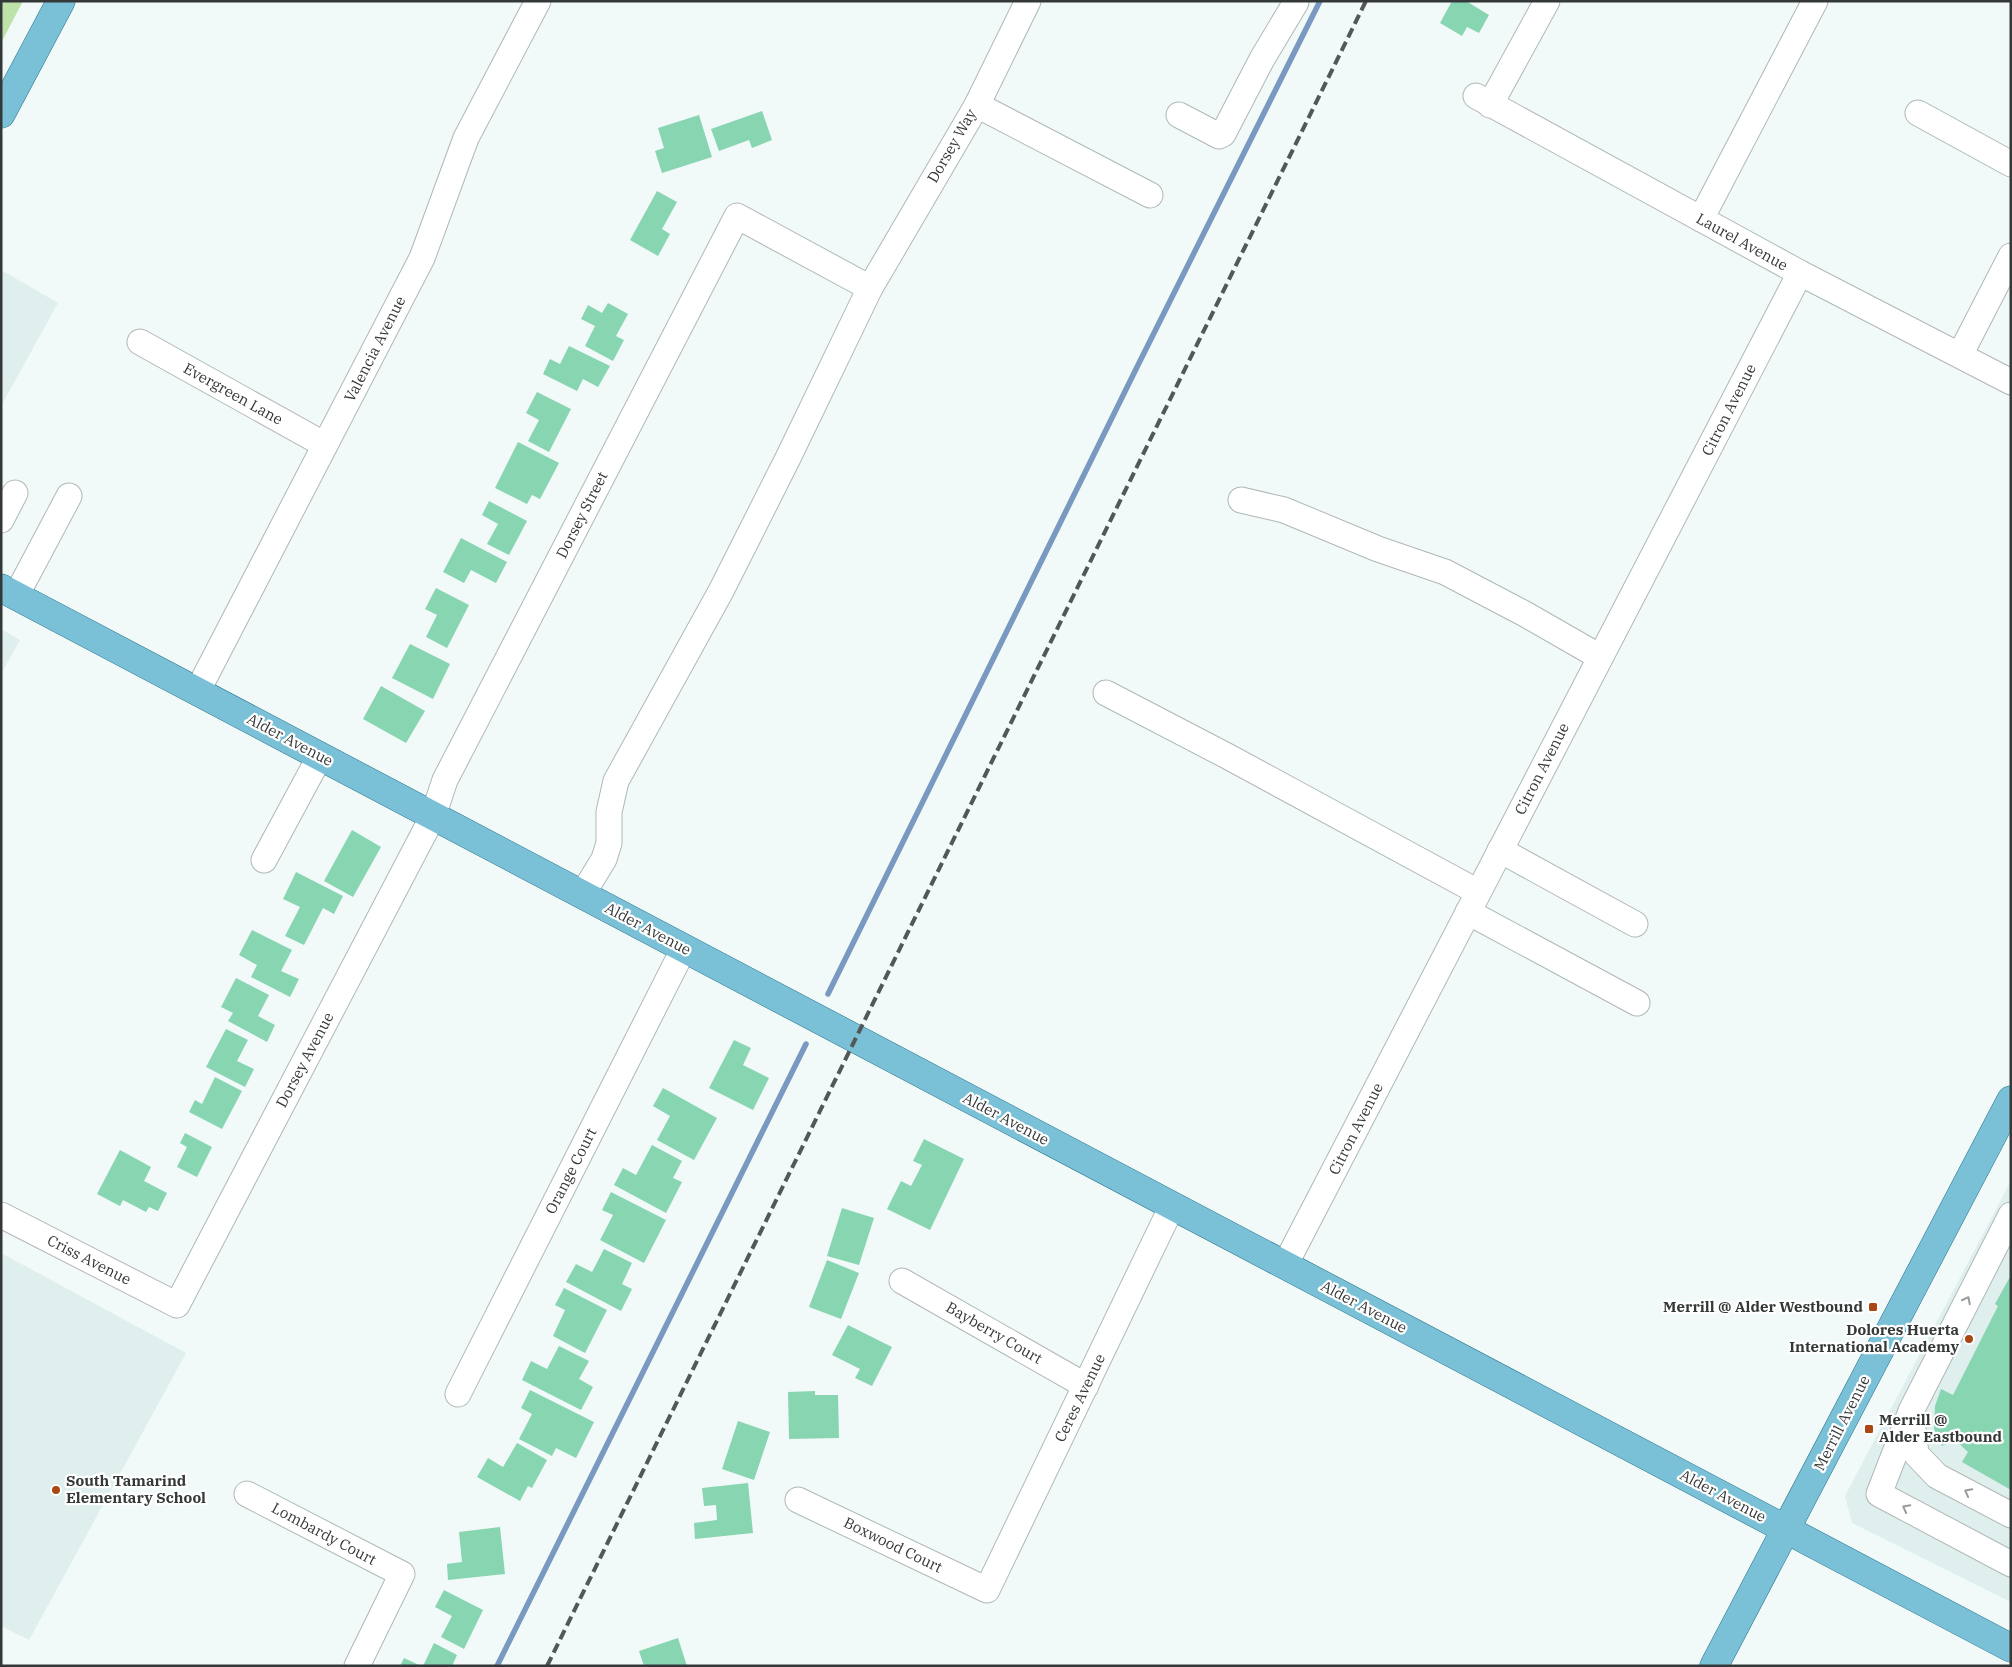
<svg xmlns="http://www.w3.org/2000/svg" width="2012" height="1667" font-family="'IBM Plex Serif',serif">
<rect width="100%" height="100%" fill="#f1f9f9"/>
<g fill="#deefee">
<polygon points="1,270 58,303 1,406"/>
<polygon points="1,629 20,640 1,674"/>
<polygon points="2011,1181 2011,1602 1852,1523 1845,1496"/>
<polygon points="1,1253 186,1353 29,1640 1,1626"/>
</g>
<polygon fill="#bee3a8" points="1,1 23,1 1,43"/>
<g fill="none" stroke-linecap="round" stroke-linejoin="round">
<g stroke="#7a99c0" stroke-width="5.5">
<polyline points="828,994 1139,363 1320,1"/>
<polyline points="497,1666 806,1044"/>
</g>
</g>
<g fill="#88d5b2">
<polygon points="1452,1 1466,1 1489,15 1479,33 1467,27 1462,36 1440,23"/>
<polygon points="762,111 772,140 752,148 749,140 719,151 711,129"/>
<polygon points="699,115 712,157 662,173 655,151 664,148 658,128"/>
<polygon points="657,191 677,202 662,229 670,234 658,256 630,240"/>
<polygon points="608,303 628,314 616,336 624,340 613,361 585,346 595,326 581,319 588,305 602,313"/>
<polygon points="569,346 610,366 598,387 583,379 577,391 543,374 550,359 560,364"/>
<polygon points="537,392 571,409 549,452 528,441 539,420 526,413"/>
<polygon points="518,442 559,463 540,499 532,495 527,504 495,488"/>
<polygon points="489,501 527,521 509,555 487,544 498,524 482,515"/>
<polygon points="461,538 507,562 496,583 471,570 464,583 443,572"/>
<polygon points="436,588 469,605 447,648 426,637 437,615 425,609"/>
<polygon points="410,644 450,664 433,699 392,678"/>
<polygon points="381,686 425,711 406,743 363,719"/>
<polygon points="352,830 381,847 353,897 324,881"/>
<polygon points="296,872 343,896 334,914 323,908 304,945 285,936 300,907 283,899"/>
<polygon points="252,930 292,950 281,971 299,979 290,997 251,977 257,965 239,955"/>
<polygon points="236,978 269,995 258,1016 275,1025 267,1042 228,1021 233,1013 221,1007"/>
<polygon points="226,1029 248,1040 237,1061 254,1069 245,1087 206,1067"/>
<polygon points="734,1040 751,1048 743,1065 769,1078 753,1110 709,1088"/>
<polygon points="215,1077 242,1091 222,1129 189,1112 195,1100 202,1104"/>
<polygon points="663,1088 717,1118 694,1160 657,1140 670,1116 653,1106"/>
<polygon points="185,1133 212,1147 197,1177 177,1167 187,1147 180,1143"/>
<polygon points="924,1139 964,1159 930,1230 887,1209 901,1181 911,1186 922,1165 913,1161"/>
<polygon points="652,1145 682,1161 673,1178 682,1182 666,1213 614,1185 623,1168 636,1175"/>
<polygon points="120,1150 151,1167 144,1181 167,1193 158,1211 149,1207 146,1212 123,1200 120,1206 97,1194"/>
<polygon points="611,1192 666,1220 644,1263 600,1240 613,1215 602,1210"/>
<polygon points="842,1208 874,1218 859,1265 827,1256"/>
<polygon points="604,1249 632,1263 622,1284 632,1289 621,1311 566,1282 576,1264 592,1272"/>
<polygon points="827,1260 859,1273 841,1319 809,1307"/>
<polygon points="2011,1275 2010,1396 2011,1490 1962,1462 1968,1452 1955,1440 1942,1446 1934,1429 1935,1406 1941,1389 1953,1395 1998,1306 1995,1304"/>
<polygon points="564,1288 607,1310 585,1353 553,1336 565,1310 555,1305"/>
<polygon points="848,1325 892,1347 872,1386 855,1378 860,1369 832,1355"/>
<polygon points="559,1346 589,1361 579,1379 593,1387 581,1410 522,1380 531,1361 547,1369"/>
<polygon points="530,1390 594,1422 576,1458 556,1448 552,1456 519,1439 532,1414 521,1408"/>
<polygon points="815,1391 815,1395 838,1395 839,1438 789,1439 788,1392"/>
<polygon points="738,1421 770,1432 754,1480 722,1469"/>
<polygon points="517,1443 547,1460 532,1488 528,1486 520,1501 477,1477 488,1458 503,1467"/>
<polygon points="748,1483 753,1533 695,1539 694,1523 717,1520 716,1505 704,1506 702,1488"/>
<polygon points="500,1527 505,1574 448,1580 447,1564 462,1562 459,1532"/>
<polygon points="444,1590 483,1610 464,1649 441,1637 452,1616 435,1607"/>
<polygon points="678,1638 687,1666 644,1666 639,1651"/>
<polygon points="434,1643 457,1655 452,1666 423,1666"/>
<polygon points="404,1658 421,1666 400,1666"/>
</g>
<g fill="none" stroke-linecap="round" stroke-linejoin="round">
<defs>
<g id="minor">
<polyline points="1476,96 1800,273 2011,382"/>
<polyline points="977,105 1150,195"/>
<polyline points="1490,105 1547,1"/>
<polyline points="1918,113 2011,164"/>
<polyline points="1179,115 1219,136 1223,134 1262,59 1296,2 1294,1"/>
<polyline points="1701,219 1815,1"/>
<polyline points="140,342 325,445"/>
<polyline points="1960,355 2011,256"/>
<polyline points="1241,500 1284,510 1378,549 1445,572 1525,614 1600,657"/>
<polyline points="1,520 15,493"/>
<polyline points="16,596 69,496"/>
<polyline points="197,692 422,258 466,138 538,1"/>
<polyline points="1106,693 1227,756 1478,892"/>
<polyline points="1500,850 1635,924"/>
<polyline points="264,860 320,756"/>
<polyline points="582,895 604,859 609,843 609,812 616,781 721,591 788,458 870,288 977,105 1028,1"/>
<polyline points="1468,912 1637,1003"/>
<polyline points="1,1215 177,1305 433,816 445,780 737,216 870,288"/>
<polyline points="2011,1215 1911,1411 1916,1454 1937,1476 2011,1515"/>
<polyline points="1285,1265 1800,273"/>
<polyline points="902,1281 1086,1386"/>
<polyline points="458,1394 684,948"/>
<polyline points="1910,1414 1879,1494 2011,1564"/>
<polyline points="247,1494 402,1574 357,1666"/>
<polyline points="798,1500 987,1590 1172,1206"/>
</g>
<g id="major">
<polyline points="1,114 61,1"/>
<polyline points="1,588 2011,1648"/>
<polyline points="1714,1666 2011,1100"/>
</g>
</defs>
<use href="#minor" stroke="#b0b8b7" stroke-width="27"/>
<use href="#major" stroke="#29758c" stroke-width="29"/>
<use href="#minor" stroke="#fff" stroke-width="25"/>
<use href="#major" stroke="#7ac0d6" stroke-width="28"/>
<polyline stroke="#535757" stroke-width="4" stroke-dasharray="10 5" stroke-linecap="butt" points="547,1666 1366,1"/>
</g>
<defs><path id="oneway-chevron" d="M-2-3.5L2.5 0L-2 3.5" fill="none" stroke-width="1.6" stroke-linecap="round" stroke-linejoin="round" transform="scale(1.25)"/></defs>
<g stroke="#9a9c9c">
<use href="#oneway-chevron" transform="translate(1967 1300) rotate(-63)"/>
<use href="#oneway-chevron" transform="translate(1968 1492) rotate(-152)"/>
<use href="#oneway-chevron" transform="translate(1906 1508) rotate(-152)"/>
</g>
<g fill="#ab4712" stroke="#fff" stroke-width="2">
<rect x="1868" y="1302" width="10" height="10" rx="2.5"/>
<circle cx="1969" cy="1339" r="5"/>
<rect x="1864" y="1424" width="10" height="10" rx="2.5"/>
<circle cx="56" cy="1490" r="5"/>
</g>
<g text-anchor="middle" stroke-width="4.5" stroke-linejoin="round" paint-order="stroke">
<g font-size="15" fill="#353838" stroke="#fff">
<text transform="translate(952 146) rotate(-60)" y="5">Dorsey Way</text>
<text transform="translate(1742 242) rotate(29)" y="5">Laurel Avenue</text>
<text transform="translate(375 349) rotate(-63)" y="5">Valencia Avenue</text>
<text transform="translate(233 394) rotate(29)" y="5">Evergreen Lane</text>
<text transform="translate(1729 410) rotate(-63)" y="5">Citron Avenue</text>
<text transform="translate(582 515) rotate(-63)" y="5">Dorsey Street</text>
<text transform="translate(290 740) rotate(28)" y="5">Alder Avenue</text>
<text transform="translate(1542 769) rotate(-63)" y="5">Citron Avenue</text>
<text transform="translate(648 929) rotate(28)" y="5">Alder Avenue</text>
<text transform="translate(305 1060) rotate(-62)" y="5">Dorsey Avenue</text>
<text transform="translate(1006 1119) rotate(28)" y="5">Alder Avenue</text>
<text transform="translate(1356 1129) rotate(-63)" y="5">Citron Avenue</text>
<text transform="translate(571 1171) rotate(-63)" y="5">Orange Court</text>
<text transform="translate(89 1260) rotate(27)" y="5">Criss Avenue</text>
<text transform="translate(1364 1307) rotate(28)" y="5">Alder Avenue</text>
<text transform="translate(994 1333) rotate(30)" y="5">Bayberry Court</text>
<text transform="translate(1080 1398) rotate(-64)" y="5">Ceres Avenue</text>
<text transform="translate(1842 1423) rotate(-63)" y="5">Merrill Avenue</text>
<text transform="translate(1723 1496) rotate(28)" y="5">Alder Avenue</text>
<text transform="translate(324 1534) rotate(28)" y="5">Lombardy Court</text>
<text transform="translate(893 1545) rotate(26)" y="5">Boxwood Court</text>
</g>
<g font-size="15" font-weight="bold" fill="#353838" stroke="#fff" text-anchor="end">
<text x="1863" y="1312">Merrill @ Alder Westbound</text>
<text x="1959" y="1335">Dolores Huerta<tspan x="1959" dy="17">International Academy</tspan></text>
<text x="1879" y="1425" text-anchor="start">Merrill @<tspan x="1879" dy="17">Alder Eastbound</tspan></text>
<text x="66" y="1486" text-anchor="start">South Tamarind<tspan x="66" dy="17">Elementary School</tspan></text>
</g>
</g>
<rect width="2012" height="1667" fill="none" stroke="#353838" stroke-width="5"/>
</svg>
